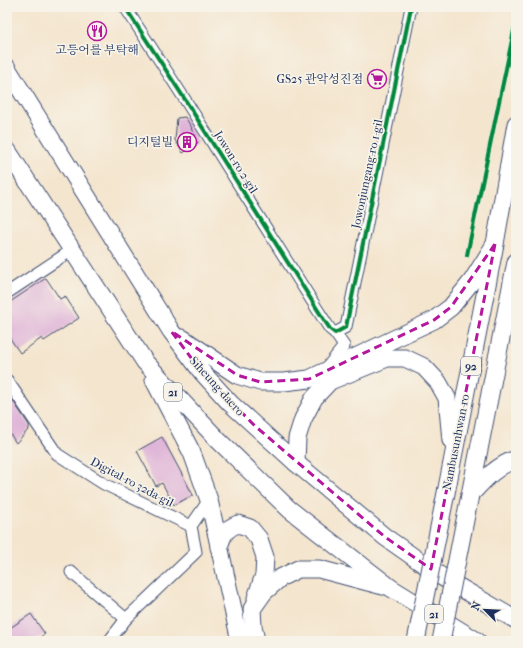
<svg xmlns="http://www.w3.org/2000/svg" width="523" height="648" font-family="'IM FELL French Canon','Noto Serif KR',serif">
<rect width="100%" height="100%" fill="#f7f3e8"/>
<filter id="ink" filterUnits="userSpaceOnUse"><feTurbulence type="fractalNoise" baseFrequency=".025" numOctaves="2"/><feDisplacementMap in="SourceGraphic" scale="8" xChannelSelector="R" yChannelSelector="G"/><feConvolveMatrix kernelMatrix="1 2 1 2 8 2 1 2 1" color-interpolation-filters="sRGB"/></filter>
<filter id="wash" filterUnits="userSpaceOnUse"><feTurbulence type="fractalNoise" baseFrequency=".012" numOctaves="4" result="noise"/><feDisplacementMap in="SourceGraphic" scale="16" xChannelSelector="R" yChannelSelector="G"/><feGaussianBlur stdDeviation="0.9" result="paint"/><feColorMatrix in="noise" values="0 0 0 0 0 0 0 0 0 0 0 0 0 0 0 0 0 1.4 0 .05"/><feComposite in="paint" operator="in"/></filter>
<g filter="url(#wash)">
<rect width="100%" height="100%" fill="#f4e5ce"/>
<g id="blocks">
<g fill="#deb1d7">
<polygon points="185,117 192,128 191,129 196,136 194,137 198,143 183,153 175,140 177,118"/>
<polygon points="46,278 60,299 65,296 79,318 44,341 42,338 20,353 7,334 7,304"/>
<polygon points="7,392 29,425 29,429 16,443 7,429"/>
<polygon points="162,437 193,495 174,505 162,483 156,486 137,451"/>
<polygon points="31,614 45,634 34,641 7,641 7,630"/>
</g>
</g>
</g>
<g filter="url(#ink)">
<use href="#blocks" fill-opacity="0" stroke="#3c4a6f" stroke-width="1"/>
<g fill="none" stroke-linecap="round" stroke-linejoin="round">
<defs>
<g id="minor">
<polyline points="125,7 184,98 319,312 330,329 335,333 346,327 411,7"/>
<polyline points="7,293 72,250"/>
<polyline points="325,370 344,346 335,333"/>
<polyline points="7,380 57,454 104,484 191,526"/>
<polyline points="71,572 126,619"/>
<polyline points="109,641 126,619 196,552 191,526 209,500"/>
</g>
<g id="primary">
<polyline points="7,68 171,331 201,371 230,403 296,463 385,537 442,577 516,620"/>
<polyline points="7,150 145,362 218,440 289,509 321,534 391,588 477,641"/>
<polyline points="182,338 237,375 260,382 284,382 309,379 434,320 451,307 472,281 495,244"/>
<polyline points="154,380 192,453 209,500 240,641"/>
<polyline points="296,463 297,438 303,419 314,398 330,381 387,358 405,358 424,367 438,382 447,398 451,440"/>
<polyline points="447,488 495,244 516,124"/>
<polyline points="470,495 516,262"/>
<path d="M470,495C484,480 496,466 516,459"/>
<path d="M219,547C223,534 225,529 238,524L250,528L259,539L265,557L264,575L256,598"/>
<polyline points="256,641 253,626 252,609 264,592 280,578 298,569 319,569 383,586"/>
</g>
</defs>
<use href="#minor" stroke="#3c4a6f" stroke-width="13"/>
<use href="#primary" stroke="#3c4a6f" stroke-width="19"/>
<use href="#minor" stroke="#fff" stroke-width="11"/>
<use href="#primary" stroke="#fff" stroke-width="17"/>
<defs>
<g id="primary-bridge">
<polyline points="416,641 447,488"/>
<polyline points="441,641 470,495"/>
</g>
</defs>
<use href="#primary-bridge" stroke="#3c4a6f" stroke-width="19" stroke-linecap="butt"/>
<use href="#primary-bridge" stroke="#fff" stroke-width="17"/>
<defs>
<g id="cycleway">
<polyline points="125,7 184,98 319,312 330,329 335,333 346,327 411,7"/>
<polyline points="467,255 516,21"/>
</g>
</defs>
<use href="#cycleway" stroke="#f7f3e8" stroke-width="6"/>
<use href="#cycleway" stroke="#00873e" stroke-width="4"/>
</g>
</g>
<path fill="none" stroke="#b5179e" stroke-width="3" stroke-dasharray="8 5" stroke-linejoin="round" d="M495,244L431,569L385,537L255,426L201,371L171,331L237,375L260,382L309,379L434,320L451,307Z"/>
<defs>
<symbol id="restaurant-ring" viewBox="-11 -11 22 22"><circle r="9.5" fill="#f7f3e8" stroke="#b5179e" stroke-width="1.5"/><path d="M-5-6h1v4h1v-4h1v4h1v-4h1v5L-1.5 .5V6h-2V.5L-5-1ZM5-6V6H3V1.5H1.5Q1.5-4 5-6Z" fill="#b5179e"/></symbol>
<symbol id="supermarket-ring" viewBox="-11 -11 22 22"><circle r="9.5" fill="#f7f3e8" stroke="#b5179e" stroke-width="1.5"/><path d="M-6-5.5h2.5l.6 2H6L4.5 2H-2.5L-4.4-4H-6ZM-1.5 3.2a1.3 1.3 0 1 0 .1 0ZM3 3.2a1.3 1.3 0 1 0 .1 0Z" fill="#b5179e"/></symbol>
<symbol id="building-ring" viewBox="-11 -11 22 22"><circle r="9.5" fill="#f7f3e8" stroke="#b5179e" stroke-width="1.5"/><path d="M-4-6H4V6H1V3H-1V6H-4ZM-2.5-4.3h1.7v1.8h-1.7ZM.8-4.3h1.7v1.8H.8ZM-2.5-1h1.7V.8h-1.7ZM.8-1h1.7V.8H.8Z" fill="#b5179e"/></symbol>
</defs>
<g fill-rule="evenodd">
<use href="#restaurant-ring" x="86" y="20" width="22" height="22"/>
<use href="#supermarket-ring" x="366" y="68" width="22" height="22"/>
<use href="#building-ring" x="176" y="131" width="22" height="22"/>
</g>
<g text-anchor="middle" stroke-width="3.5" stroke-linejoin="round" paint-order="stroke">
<g fill="#f7f3e8" stroke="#5d6a87" stroke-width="1">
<rect x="461" y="357" width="20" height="18" rx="3"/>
<rect x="164" y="383" width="18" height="18" rx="3"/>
<rect x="425" y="605" width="18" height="18" rx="3"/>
</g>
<g font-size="11" font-weight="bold" fill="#1b2f5e">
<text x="471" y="370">92</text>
<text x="173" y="396">21</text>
<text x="434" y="618">21</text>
</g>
<g font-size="12" fill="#1b2f5e" stroke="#f7f3e8" text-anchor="end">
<text x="97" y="54" text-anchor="middle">고등어를 부탁해</text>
<text x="363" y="83">GS25 관악성진점</text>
<text x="173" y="146">디지털빌</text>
</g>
<g font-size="12" fill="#1b2f5e" stroke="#f7f3e8">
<text transform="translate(236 162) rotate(58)" y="4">Jowon-ro 2-gil</text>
<text transform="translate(367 174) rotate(-78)" y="4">Jowonjungang-ro 1-gil</text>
<text transform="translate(217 386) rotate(48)" y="4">Siheung-daero</text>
<text transform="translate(456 442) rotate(-79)" y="4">Nambusunhwan-ro</text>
<text transform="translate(132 482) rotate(28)" y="4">Digital-ro 32da-gil</text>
</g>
</g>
<rect width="523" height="648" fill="none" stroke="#f7f3e8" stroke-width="24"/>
<g transform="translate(485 610) rotate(294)" stroke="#f7f3e8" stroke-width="3" paint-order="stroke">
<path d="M0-3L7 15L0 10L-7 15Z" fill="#1b2f5e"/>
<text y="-6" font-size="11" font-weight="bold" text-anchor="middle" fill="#1b2f5e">N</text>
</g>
</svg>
